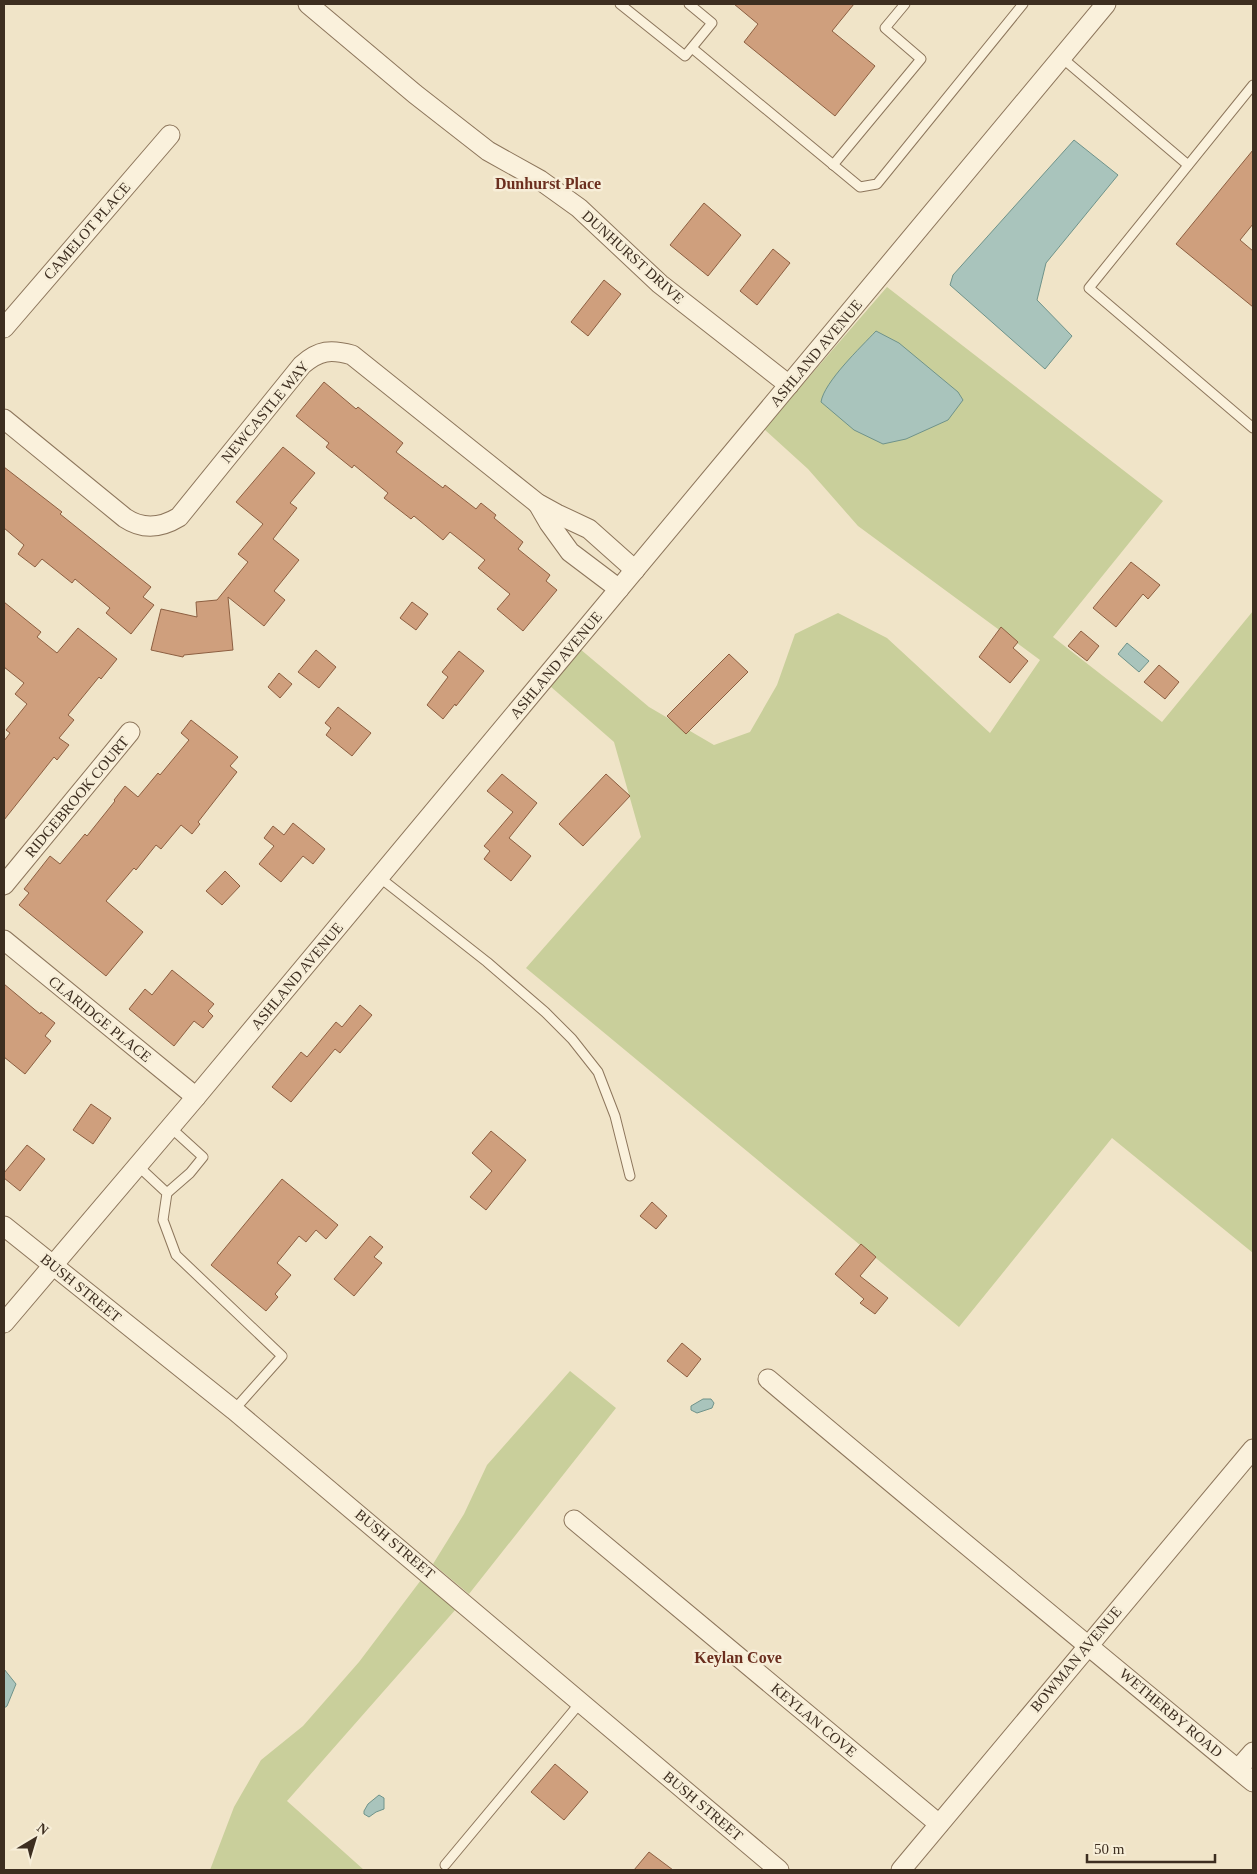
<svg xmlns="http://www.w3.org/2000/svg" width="1257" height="1874" font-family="'Times New Roman',serif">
<rect width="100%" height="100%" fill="#f0e4c8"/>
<g fill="#c9cf9b">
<polygon points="887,287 1163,501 1053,637 1162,722 1253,611 1253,1253 1112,1138 959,1327 526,968 641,837 614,742 550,686 580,649 649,707 714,745 750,732 777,685 795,634 838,613 887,638 990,733 1040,660 858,526 808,469 764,429"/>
<polygon points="570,1371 616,1408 469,1594 433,1564 464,1514 487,1465"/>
<polygon points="421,1580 456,1609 287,1801 364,1870 210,1870 234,1807 261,1760 303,1726 359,1662"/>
</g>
<g fill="#a9c4bc" stroke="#6f938a">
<polygon points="1074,140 1118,175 1046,263 1037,300 1072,336 1045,369 950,285 953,275"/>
<path d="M876,331L899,343L958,392L963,400L948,420L906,439L883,444L854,430L821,402C824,382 861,347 876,331Z"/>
<polygon points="1127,643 1149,661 1139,672 1118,654"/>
<polygon points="703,1399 711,1399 714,1403 712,1408 697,1413 691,1410 691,1406"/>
<polygon points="4,1669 16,1684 7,1706 4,1708"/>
<polygon points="379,1795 384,1798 384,1809 376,1812 369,1817 364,1814 364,1811 368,1804"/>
</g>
<g fill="#cf9f7d" stroke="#8d5f41">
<polygon points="734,4 854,4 832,31 875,66 835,116 744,42 758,24"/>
<polygon points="1253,150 1253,224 1240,240 1253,251 1253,307 1176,244"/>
<polygon points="704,203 741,235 708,276 670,245"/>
<polygon points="773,249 790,263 757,305 740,291"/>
<polygon points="604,280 621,294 588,336 571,322"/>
<polygon points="324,382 356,409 358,407 403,443 396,452 443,488 445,485 476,509 481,503 496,515 494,518 523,542 518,549 550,575 546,581 557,590 523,631 497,609 510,594 478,568 485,560 450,532 443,540 414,516 411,519 384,498 388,493 354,465 352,468 326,447 329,443 296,416"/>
<polygon points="283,447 315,473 290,503 297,508 273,539 299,560 274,591 285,600 264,626 228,597 233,650 184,655 183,657 151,650 161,609 197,617 196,602 217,600 248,562 238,554 263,524 236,502"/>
<polygon points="4,467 62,512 60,514 151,587 143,597 154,605 131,634 106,613 110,608 75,579 72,583 42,559 35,567 18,554 24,545 4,528"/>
<polygon points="1131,562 1160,585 1148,599 1143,594 1116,627 1093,608"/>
<polygon points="4,602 41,632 37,637 57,653 78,628 117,659 101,679 99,677 68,715 74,720 59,738 69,745 57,760 54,757 4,820 4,741 10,733 6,730 27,704 15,694 24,683 4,667"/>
<polygon points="412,602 428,614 416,630 400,618"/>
<polygon points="1001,627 1018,642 1013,648 1028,661 1010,683 979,657"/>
<polygon points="1081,631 1099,646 1087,661 1068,646"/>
<polygon points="316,650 336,667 319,688 298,672"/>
<polygon points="459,651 484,671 456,706 455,704 443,719 427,705 448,677 442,672"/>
<polygon points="729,654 748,672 686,734 667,716"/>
<polygon points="1159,665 1179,682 1165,699 1144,682"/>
<polygon points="279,673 292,684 280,698 268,687"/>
<polygon points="338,707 371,733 352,756 326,735 331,728 325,723"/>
<polygon points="191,720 238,757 230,766 237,772 198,822 200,824 192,834 181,825 161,849 156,845 136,870 134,868 106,901 143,932 106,976 19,905 29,893 24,889 50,856 60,864 85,834 87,836 115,801 114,800 125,786 138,797 158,773 160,775 189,740 181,733"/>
<polygon points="502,774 537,803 509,838 531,856 511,881 484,859 490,851 484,846 513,812 487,791"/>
<polygon points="606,774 630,796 583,846 559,824"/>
<polygon points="293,823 325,849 313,864 303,856 281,882 259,864 274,846 264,838 273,826 284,835"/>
<polygon points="225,871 240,886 222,905 206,891"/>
<polygon points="172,970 214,1004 208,1011 213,1016 203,1028 194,1021 174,1046 129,1009 145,989 152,995"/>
<polygon points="4,984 40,1014 41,1012 55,1023 45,1036 51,1041 25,1074 4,1057"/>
<polygon points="360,1005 372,1015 340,1053 335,1049 291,1102 272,1087 301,1052 307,1057 336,1022 342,1027"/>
<polygon points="91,1104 111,1118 93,1144 73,1130"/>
<polygon points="491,1131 526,1160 486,1210 470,1197 492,1171 472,1153"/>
<polygon points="27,1145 45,1159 20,1191 4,1178 4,1173"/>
<polygon points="282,1179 338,1225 326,1239 316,1230 306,1242 299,1236 277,1263 291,1275 275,1294 278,1297 266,1311 211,1265"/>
<polygon points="652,1202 667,1216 656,1229 640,1216"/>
<polygon points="370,1236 383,1247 374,1257 382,1263 354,1296 334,1279"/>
<polygon points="861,1244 876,1257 860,1276 888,1298 875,1314 860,1303 864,1299 835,1274"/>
<polygon points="682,1343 701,1359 687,1377 667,1361"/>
<polygon points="555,1764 588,1792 564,1820 531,1792"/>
<polygon points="649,1852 673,1870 634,1870"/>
</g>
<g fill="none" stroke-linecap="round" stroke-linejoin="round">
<defs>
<g id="lane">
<polyline points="620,4 685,56 712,23 689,4"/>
<polyline points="692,48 860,187 877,184 1023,4"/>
<polyline points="1061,57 1188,165"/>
<polyline points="1253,85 1089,288 1253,428"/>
<polyline points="833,165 921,59 885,28 905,4"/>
<polyline points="379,877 487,962 545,1012 572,1039 598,1072 615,1116 630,1176"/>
<polyline points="137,1165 167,1193 163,1220 176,1255 282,1356 234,1410"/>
<polyline points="167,1193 190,1173 203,1157 170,1127"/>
<polyline points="445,1865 580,1703"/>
</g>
<g id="street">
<polyline points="308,4 415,94 488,151 540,180 579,208 660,284 789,385"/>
<polyline points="4,328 170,135"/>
<path d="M4,419L125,518C143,530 161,528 179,517L302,365C319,350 331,349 352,355L537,503L557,514L589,529L635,570"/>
<polyline points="538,504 549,523 570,552 619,589"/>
<polyline points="4,885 130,732"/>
<polyline points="4,940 196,1097"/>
<polyline points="4,1226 234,1410 779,1870"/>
<polyline points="4,1323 196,1097 1106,4"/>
<path d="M768,1379C929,1515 1091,1648 1253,1782"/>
<polyline points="574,1520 939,1824"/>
<polyline points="1238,1769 1253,1752"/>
<polyline points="901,1870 1253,1449"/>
</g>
</defs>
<use href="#lane" stroke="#8d765c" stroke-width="11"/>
<use href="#street" stroke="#8d765c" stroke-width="21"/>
<use href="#lane" stroke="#faf1dc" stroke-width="9"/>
<use href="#street" stroke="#faf1dc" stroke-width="19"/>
</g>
<g text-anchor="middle" stroke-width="5" stroke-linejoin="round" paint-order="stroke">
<g font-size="15" fill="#3d2e20" stroke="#f7eed8">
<text transform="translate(87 231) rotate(-49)" y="5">CAMELOT PLACE</text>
<text transform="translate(633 257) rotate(42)" y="5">DUNHURST DRIVE</text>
<text transform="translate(816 353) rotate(-50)" y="5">ASHLAND AVENUE</text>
<text transform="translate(265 412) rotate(-50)" y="5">NEWCASTLE WAY</text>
<text transform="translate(556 665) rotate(-50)" y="5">ASHLAND AVENUE</text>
<text transform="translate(77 797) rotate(-50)" y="5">RIDGEBROOK COURT</text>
<text transform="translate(297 976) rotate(-50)" y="5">ASHLAND AVENUE</text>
<text transform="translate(100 1019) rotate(39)" y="5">CLARIDGE PLACE</text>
<text transform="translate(81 1288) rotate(39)" y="5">BUSH STREET</text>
<text transform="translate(395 1544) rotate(40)" y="5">BUSH STREET</text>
<text transform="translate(1076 1659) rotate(-50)" y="5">BOWMAN AVENUE</text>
<text transform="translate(1171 1713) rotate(40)" y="5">WETHERBY ROAD</text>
<text transform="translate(814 1720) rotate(40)" y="5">KEYLAN COVE</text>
<text transform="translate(703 1806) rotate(40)" y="5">BUSH STREET</text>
</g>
<g font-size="16" font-weight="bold" fill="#6b2e1e" stroke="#f7eed8">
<text x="548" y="189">Dunhurst Place</text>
<text x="738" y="1663">Keylan Cove</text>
</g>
</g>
<rect width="1257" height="1874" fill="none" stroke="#3d2e20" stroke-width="10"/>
<g transform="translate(35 1839) rotate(38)" stroke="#f7eed8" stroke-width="4" paint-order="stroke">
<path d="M0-4L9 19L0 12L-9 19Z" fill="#3d2e20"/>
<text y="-8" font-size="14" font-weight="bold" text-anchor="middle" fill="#3d2e20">N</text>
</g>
<path d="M1087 1854v8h128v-8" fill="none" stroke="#3d2e20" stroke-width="2.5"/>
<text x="1094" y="1854" font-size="15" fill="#3d2e20" stroke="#f7eed8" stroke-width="4" paint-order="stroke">50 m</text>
</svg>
